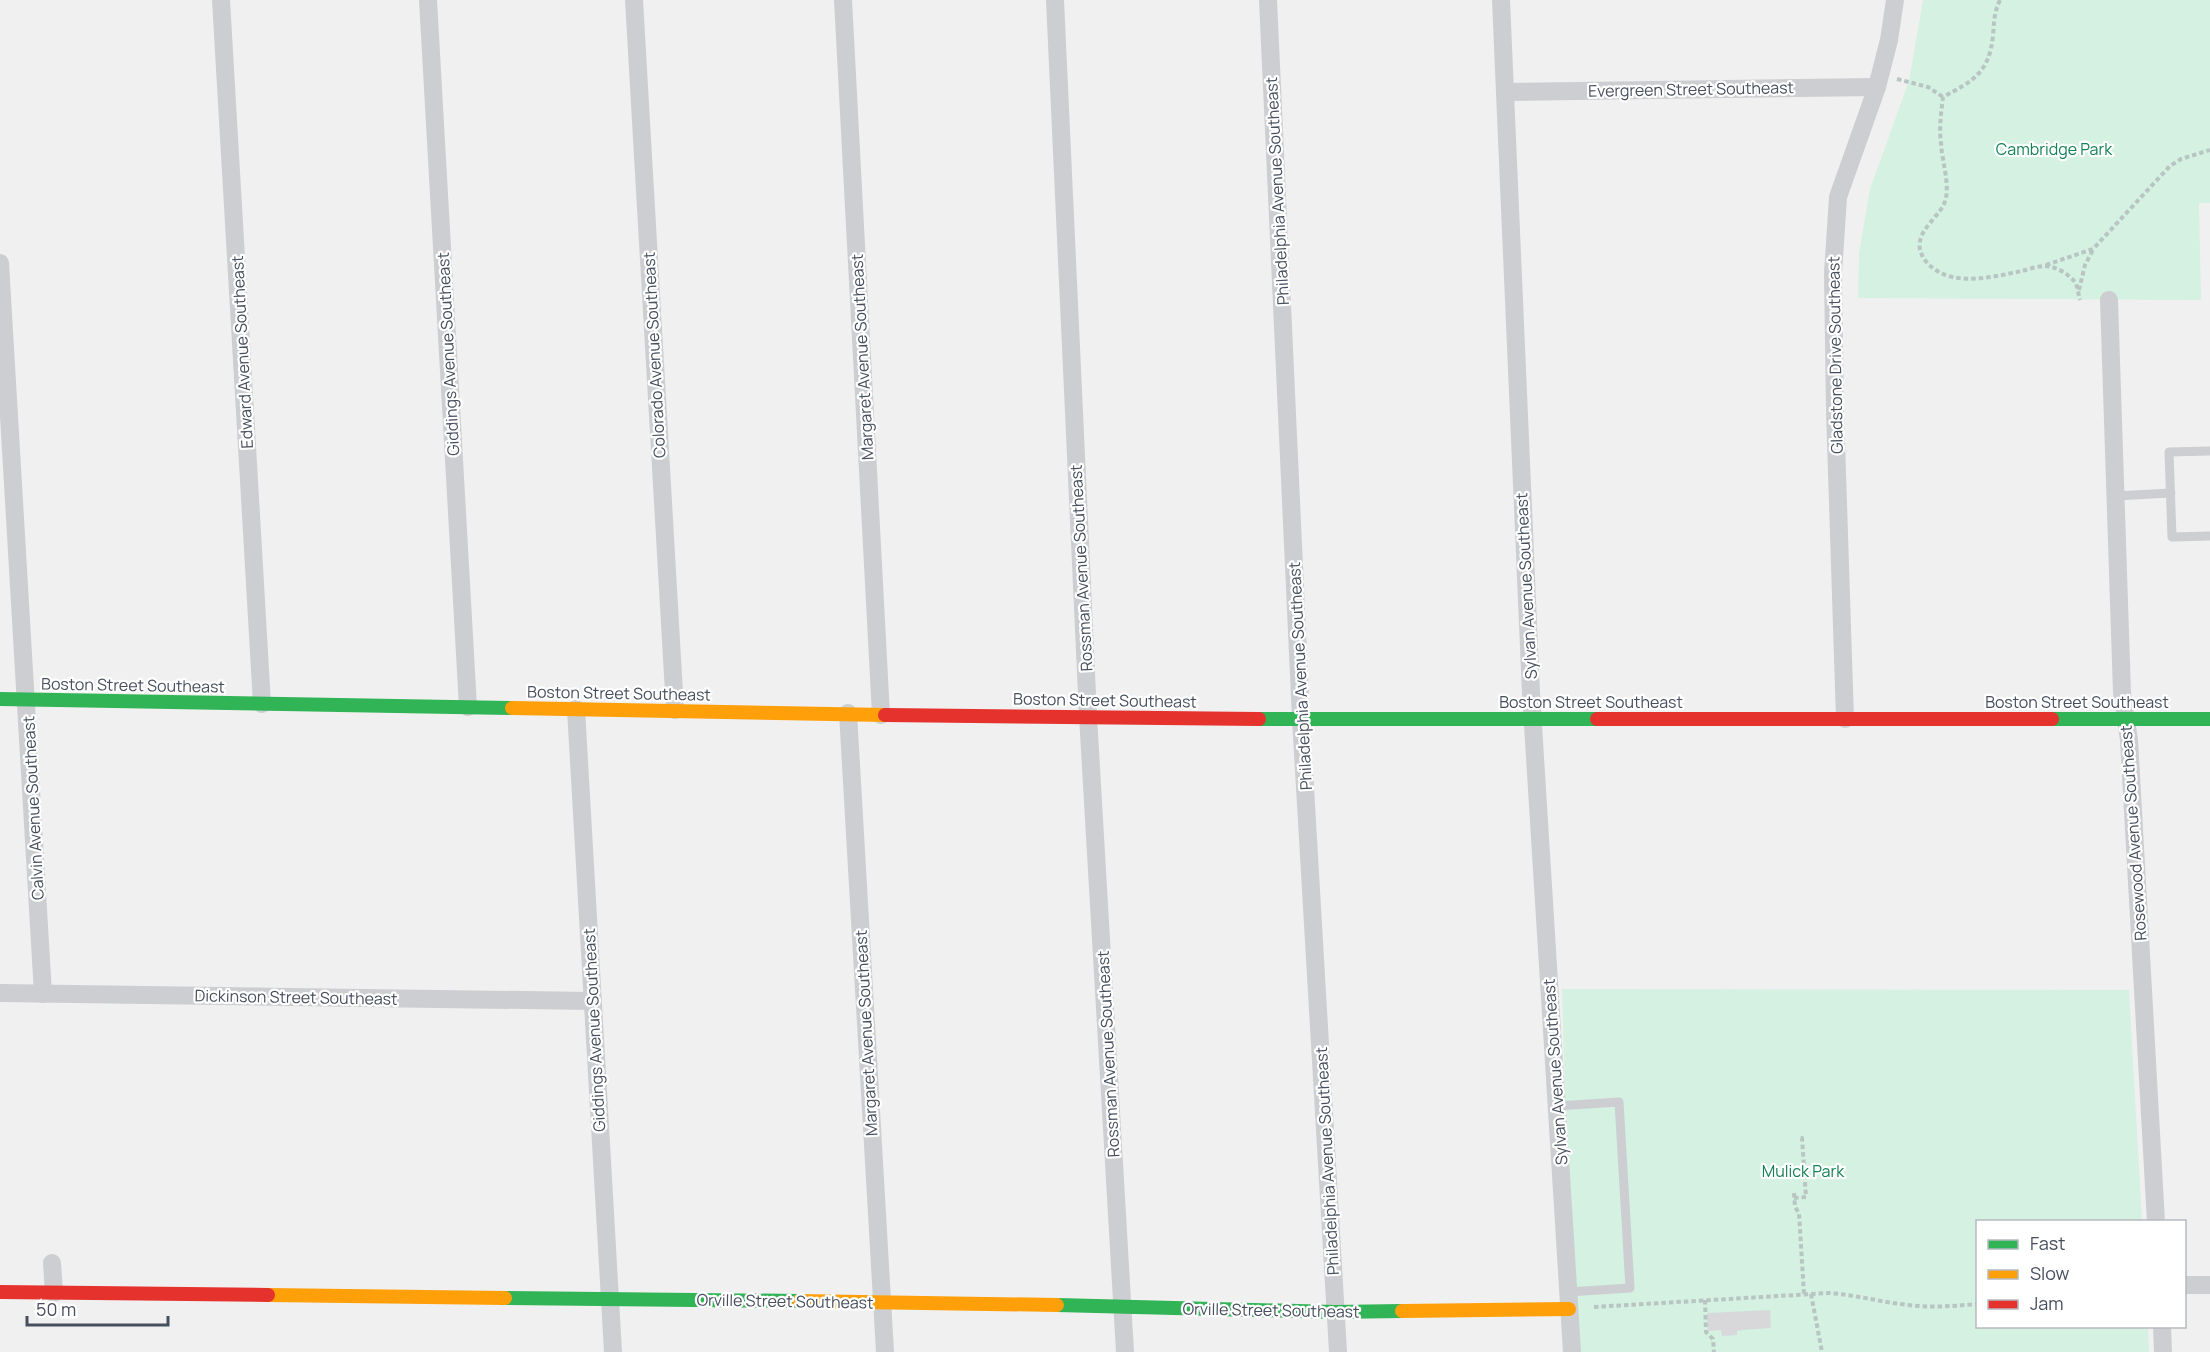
<svg xmlns="http://www.w3.org/2000/svg" width="2210" height="1352" font-family="Manrope,sans-serif">
<rect width="100%" height="100%" fill="#f1f0f0"/>
<g fill="#d4f1e2">
<polygon points="1923,0 2210,0 2210,203 2199,203 2201,300 1858,298 1859,254 1870,189 1909,81"/>
<polygon points="1562,989 2129,990 2142,1221 1978,1222 1978,1326 2148,1327 2149,1352 1572,1352"/>
</g>
<polygon fill="#d8d8db" points="1770,1310 1771,1328 1743,1330 1737,1331 1737,1335 1722,1336 1721,1330 1708,1331 1707,1313"/>
<g fill="none" stroke-linecap="round" stroke-linejoin="round">
<g stroke="#b8c5c2" stroke-width="4" stroke-dasharray="4.5 3" stroke-linecap="butt">
<path d="M2000,0C1994,12 1994,23 1993,36C1989,73 1973,81 1943,97C1941,113 1939,128 1941,143C1942,161 1949,180 1946,198C1942,217 1916,228 1920,250C1922,257 1927,264 1933,268C1957,287 1996,276 2022,271C2029,269 2038,266 2045,266C2058,267 2068,274 2076,283L2080,300"/>
<polyline points="1897,79 1928,87 1943,97"/>
<polyline points="2046,265 2093,249 2170,166 2181,159 2210,150"/>
<polyline points="2079,290 2085,265 2093,250"/>
<polyline points="1794,1193 1795,1207 1799,1213 1804,1294"/>
<polyline points="1794,1198 1806,1197 1802,1138 1800,1139"/>
<polyline points="1811,1294 1822,1352"/>
<polyline points="1705,1300 1706,1332 1713,1339 1714,1352"/>
<path d="M1594,1307L1829,1293C1856,1295 1881,1302 1908,1305C1931,1308 1954,1306 1978,1304"/>
</g>
<g stroke="#ccced1" stroke-width="9">
<polyline points="2210,451 2169,452 2172,537 2210,536"/>
<polyline points="2115,496 2171,493"/>
<polyline points="1557,1106 1619,1102 1630,1288 1568,1292"/>
</g>
<g stroke="#ccced1" stroke-width="18">
<polyline points="221,0 262,704"/>
<polyline points="428,0 468,707"/>
<polyline points="634,0 675,710"/>
<polyline points="843,0 881,715"/>
<polyline points="1055,0 1088,716 1125,1352"/>
<polyline points="1268,0 1301,719 1338,1352"/>
<polyline points="1501,0 1531,693 1572,1352"/>
<polyline points="1505,92 1877,87"/>
<polyline points="0,263 43,994"/>
<polyline points="2109,300 2122,693 2129,740 2156,1222"/>
<polyline points="576,709 613,1352"/>
<polyline points="848,713 885,1352"/>
<polyline points="1845,719 1835,411 1833,273 1838,197 1877,87 1889,40 1895,0"/>
<polyline points="0,993 592,1001"/>
<polyline points="52,1263 54,1293"/>
<polyline points="2184,1285 2210,1285"/>
<polyline points="2162,1326 2163,1352"/>
</g>
<g stroke="#30b455" stroke-width="14">
<polyline points="0,699 512,708"/>
<polyline points="1259,719 1597,719"/>
<polyline points="2052,719 2210,719"/>
<polyline points="505,1298 799,1301"/>
<polyline points="1057,1305 1335,1312 1402,1311"/>
</g>
<g stroke="#ff9f0a" stroke-width="14">
<polyline points="512,708 885,715"/>
<polyline points="268,1295 505,1298"/>
<polyline points="799,1301 1057,1305"/>
<polyline points="1402,1311 1569,1309"/>
</g>
<g stroke="#e5322d" stroke-width="14">
<polyline points="885,715 1259,719"/>
<polyline points="1597,719 2052,719"/>
<polyline points="0,1292 268,1295"/>
</g>
</g>
<g text-anchor="middle" stroke-width="4.5" stroke-linejoin="round" paint-order="stroke">
<g font-size="16" fill="#464f5d" stroke="#fff">
<text transform="translate(1691 89) rotate(-1)" y="6">Evergreen Street Southeast</text>
<text transform="translate(1277 191) rotate(-93)" y="6">Philadelphia Avenue Southeast</text>
<text transform="translate(242 352) rotate(-93)" y="6">Edward Avenue Southeast</text>
<text transform="translate(448 354) rotate(-93)" y="6">Giddings Avenue Southeast</text>
<text transform="translate(654 355) rotate(-93)" y="6">Colorado Avenue Southeast</text>
<text transform="translate(1835 355) rotate(-91)" y="6">Gladstone Drive Southeast</text>
<text transform="translate(862 357) rotate(-93)" y="6">Margaret Avenue Southeast</text>
<text transform="translate(1081 568) rotate(-93)" y="6">Rossman Avenue Southeast</text>
<text transform="translate(1526 586) rotate(-93)" y="6">Sylvan Avenue Southeast</text>
<text transform="translate(1300 676) rotate(-93)" y="6">Philadelphia Avenue Southeast</text>
<text transform="translate(133 685) rotate(1)" y="6">Boston Street Southeast</text>
<text transform="translate(619 693) rotate(1)" y="6">Boston Street Southeast</text>
<text transform="translate(1105 700) rotate(1)" y="6">Boston Street Southeast</text>
<text x="1591" y="708">Boston Street Southeast</text>
<text x="2077" y="708">Boston Street Southeast</text>
<text transform="translate(33 808) rotate(-93)" y="6">Calvin Avenue Southeast</text>
<text transform="translate(2133 833) rotate(-94)" y="6">Rosewood Avenue Southeast</text>
<text transform="translate(296 997) rotate(1)" y="6">Dickinson Street Southeast</text>
<text transform="translate(594 1030) rotate(-93)" y="6">Giddings Avenue Southeast</text>
<text transform="translate(866 1033) rotate(-93)" y="6">Margaret Avenue Southeast</text>
<text transform="translate(1108 1054) rotate(-93)" y="6">Rossman Avenue Southeast</text>
<text transform="translate(1555 1072) rotate(-94)" y="6">Sylvan Avenue Southeast</text>
<text transform="translate(1327 1161) rotate(-93)" y="6">Philadelphia Avenue Southeast</text>
<text transform="translate(785 1301) rotate(1)" y="6">Orville Street Southeast</text>
<text transform="translate(1271 1310) rotate(1)" y="6">Orville Street Southeast</text>
</g>
<g font-size="16" fill="#148259" stroke="#fff">
<text x="2054" y="155">Cambridge Park</text>
<text x="1803" y="1177">Mulick Park</text>
</g>
</g>
<rect x="1976" y="1220" width="210" height="108" fill="#ffffff" stroke="#b5b9be" stroke-width="1.5"/>
<rect x="1988" y="1240" width="30" height="9" fill="#30b455" stroke="#b5b9be" stroke-width="1.5"/>
<text x="2030" y="1250" font-size="18" fill="#464f5d">Fast</text>
<rect x="1988" y="1270" width="30" height="9" fill="#ff9f0a" stroke="#b5b9be" stroke-width="1.5"/>
<text x="2030" y="1280" font-size="18" fill="#464f5d">Slow</text>
<rect x="1988" y="1300" width="30" height="9" fill="#e5322d" stroke="#b5b9be" stroke-width="1.5"/>
<text x="2030" y="1310" font-size="18" fill="#464f5d">Jam</text>
<path d="M27 1316v9h141v-9" fill="none" stroke="#464f5d" stroke-width="3"/>
<text x="36" y="1316" font-size="18" fill="#464f5d" stroke="#ffffff" stroke-width="4.5" paint-order="stroke">50 m</text>
</svg>
